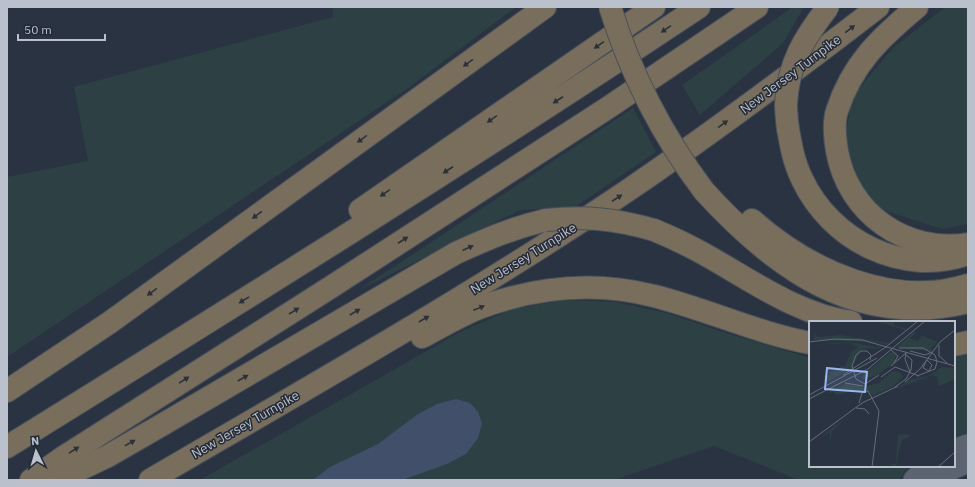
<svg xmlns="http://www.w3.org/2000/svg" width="975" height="487" font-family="'IBM Plex Sans',sans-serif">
<rect width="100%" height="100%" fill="#2a3342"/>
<g fill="#2d4144">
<polygon points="332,7 516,7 408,88 7,357 7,177 88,161 74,87 333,17"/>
<polygon points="793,7 804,7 783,43 700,115 682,85"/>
<polygon points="945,7 968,7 968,224 942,229 883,210 856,183 844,139 854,94 893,48"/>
<polygon points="633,108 656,152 575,207 520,210 359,290"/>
<polygon points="565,300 616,302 666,313 729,334 810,358 810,466 911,466 905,471 899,480 799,480 714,446 614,480 200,480 460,332 512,309"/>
<polygon points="968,354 968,435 954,440 954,358"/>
</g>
<polygon fill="#414f6a" points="456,399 470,403 478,412 482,423 478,438 466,454 447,464 402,480 313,480 330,467 378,444 418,414 437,404"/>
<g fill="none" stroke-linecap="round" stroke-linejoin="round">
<defs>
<g id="primary">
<polyline points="954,450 968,445"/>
<polyline points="914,480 928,466"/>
<polyline points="937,480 952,469 968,462"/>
</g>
<g id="highway">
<path d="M917,7C880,38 852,64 837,111C833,123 835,139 837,151C848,213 905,254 968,244"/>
<path d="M788,129C791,146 794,163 802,179C831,241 903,277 968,254"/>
<path d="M704,191C775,269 857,329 968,302"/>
<polyline points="360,210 654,7"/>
<path d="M752,220C808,270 893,309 968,285"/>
<path d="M654,230C671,237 688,245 704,254C751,280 796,314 851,322"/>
<path d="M422,337C441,327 459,316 479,308C535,287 595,281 654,296C706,309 757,333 810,343"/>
<polyline points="954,345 968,342"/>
<polyline points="7,391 109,323 545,7"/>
<path d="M7,447C239,303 471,159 699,7"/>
<polyline points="31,480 62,458 331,287 609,107 757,7"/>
<path d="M58,480L108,456L160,426L456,253C487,239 512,228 546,220"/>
<path d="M150,480C309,387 471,296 624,193C711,134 795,71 878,7"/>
</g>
</defs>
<use href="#primary" stroke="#474e5c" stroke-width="23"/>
<use href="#highway" stroke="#48505d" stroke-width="24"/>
<use href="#primary" stroke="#5c6472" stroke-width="21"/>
<use href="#highway" stroke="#786e5b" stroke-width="22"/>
<defs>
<g id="highway-bridge">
<path d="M610,7C631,75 661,134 704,191"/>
<path d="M788,129C787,121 786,112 786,104C788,64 804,38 828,7"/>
<path d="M546,220C586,216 616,219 654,230"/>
</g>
</defs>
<use href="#highway-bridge" stroke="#48505d" stroke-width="24" stroke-linecap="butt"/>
<use href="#highway-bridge" stroke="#786e5b" stroke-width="22"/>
</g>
<defs><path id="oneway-solid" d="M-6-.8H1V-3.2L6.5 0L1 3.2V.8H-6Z"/></defs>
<g fill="#2b313c">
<use href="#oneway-solid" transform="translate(666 29) rotate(146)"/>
<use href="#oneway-solid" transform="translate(850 29) rotate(-38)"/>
<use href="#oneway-solid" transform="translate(599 45) rotate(145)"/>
<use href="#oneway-solid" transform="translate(468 63) rotate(144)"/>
<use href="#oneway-solid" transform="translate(558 100) rotate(147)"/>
<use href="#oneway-solid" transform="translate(492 119) rotate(145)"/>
<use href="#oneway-solid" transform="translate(723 124) rotate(-36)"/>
<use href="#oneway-solid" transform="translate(362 139) rotate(144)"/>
<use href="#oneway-solid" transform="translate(448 170) rotate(147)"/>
<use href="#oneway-solid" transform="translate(385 193) rotate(145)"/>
<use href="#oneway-solid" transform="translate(617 198) rotate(-33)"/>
<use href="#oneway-solid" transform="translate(257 215) rotate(144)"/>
<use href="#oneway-solid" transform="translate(403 240) rotate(-33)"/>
<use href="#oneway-solid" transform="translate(468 248) rotate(-25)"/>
<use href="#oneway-solid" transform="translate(152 292) rotate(144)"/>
<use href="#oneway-solid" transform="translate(244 300) rotate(148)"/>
<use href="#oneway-solid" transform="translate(479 308) rotate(-22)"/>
<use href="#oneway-solid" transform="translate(294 311) rotate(-32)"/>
<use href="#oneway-solid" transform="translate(355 312) rotate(-30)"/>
<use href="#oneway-solid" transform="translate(424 319) rotate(-30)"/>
<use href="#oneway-solid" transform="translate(243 378) rotate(-30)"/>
<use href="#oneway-solid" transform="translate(184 380) rotate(-32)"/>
<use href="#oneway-solid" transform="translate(130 443) rotate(-29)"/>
<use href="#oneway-solid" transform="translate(74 450) rotate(-32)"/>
</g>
<g text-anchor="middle" stroke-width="3" stroke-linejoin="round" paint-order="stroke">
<g font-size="13" fill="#bbc1cc" stroke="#222a38">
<text transform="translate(790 74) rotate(-37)" y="5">New Jersey Turnpike</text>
<text transform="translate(523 258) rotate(-32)" y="5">New Jersey Turnpike</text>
<text transform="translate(245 424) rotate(-30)" y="5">New Jersey Turnpike</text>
</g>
</g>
<g transform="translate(809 321)">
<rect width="146" height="146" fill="#2a3342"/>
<path d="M67,0H86L85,4L98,8L78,24L67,21L2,19L5,17L6,13L9,16L31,14L79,22L96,9ZM105,11L107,12L101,17L109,20L112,14L129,21L122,27L123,30L87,27ZM39,21L73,27L53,28L42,48L0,71L16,62L15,55L21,54L20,51L31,49V45H36L42,31L49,26L41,22L1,24ZM82,31L87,33L85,42L68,54L54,59L53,55ZM133,46L146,47V58L130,65L128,56L124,54L86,68L101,59L119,55ZM84,50L92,52L94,56L83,66L63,75L61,71L52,73L46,69L28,74L24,71L16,73L36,63L54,66L70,62ZM43,92L23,110L21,123V111L9,118ZM89,113L103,114L92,120L87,146L80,143H87Z" fill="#2d4144"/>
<path fill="none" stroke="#646c79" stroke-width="1" d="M0,21L25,18L53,19L146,45M130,24V35L138,42M90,27H114L126,34L128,41L126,48L108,55M82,29L89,35L85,42M101,30L116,34L123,31M97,32L96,38L101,51M61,39L62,34L58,30H52L47,34L43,45L47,58L56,63L70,54M117,40L114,47L120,50L123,44L118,39M82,45L98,31M34,54L77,26L109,0M72,56L86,46L110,55M96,61L111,48L131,21L146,9M36,62L54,65M86,66L97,58L102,49L103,39L96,33M0,74L68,37M0,78L59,48L116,0M50,82L53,72L59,70L70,90L63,146M47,87L56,88L60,93M0,121L53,82L89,65M129,146L146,131"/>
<path fill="#9ab7f2" fill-opacity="0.15" stroke="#9ab7f2" stroke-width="2" d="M18,47L58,51L56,71L16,68Z"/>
<rect width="146" height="146" fill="none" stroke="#bbc1cc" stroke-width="2"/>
</g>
<rect width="975" height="487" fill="none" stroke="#bbc1cc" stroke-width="16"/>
<g transform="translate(36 451) rotate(355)" stroke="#222a38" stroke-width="3" paint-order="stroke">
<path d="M0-3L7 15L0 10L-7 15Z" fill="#bbc1cc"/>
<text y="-6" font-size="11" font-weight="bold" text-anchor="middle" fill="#bbc1cc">N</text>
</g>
<path d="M18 34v6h87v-6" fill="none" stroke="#bbc1cc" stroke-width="2"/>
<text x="24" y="34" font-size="12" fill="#bbc1cc" stroke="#222a38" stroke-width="3" paint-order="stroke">50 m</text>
</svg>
